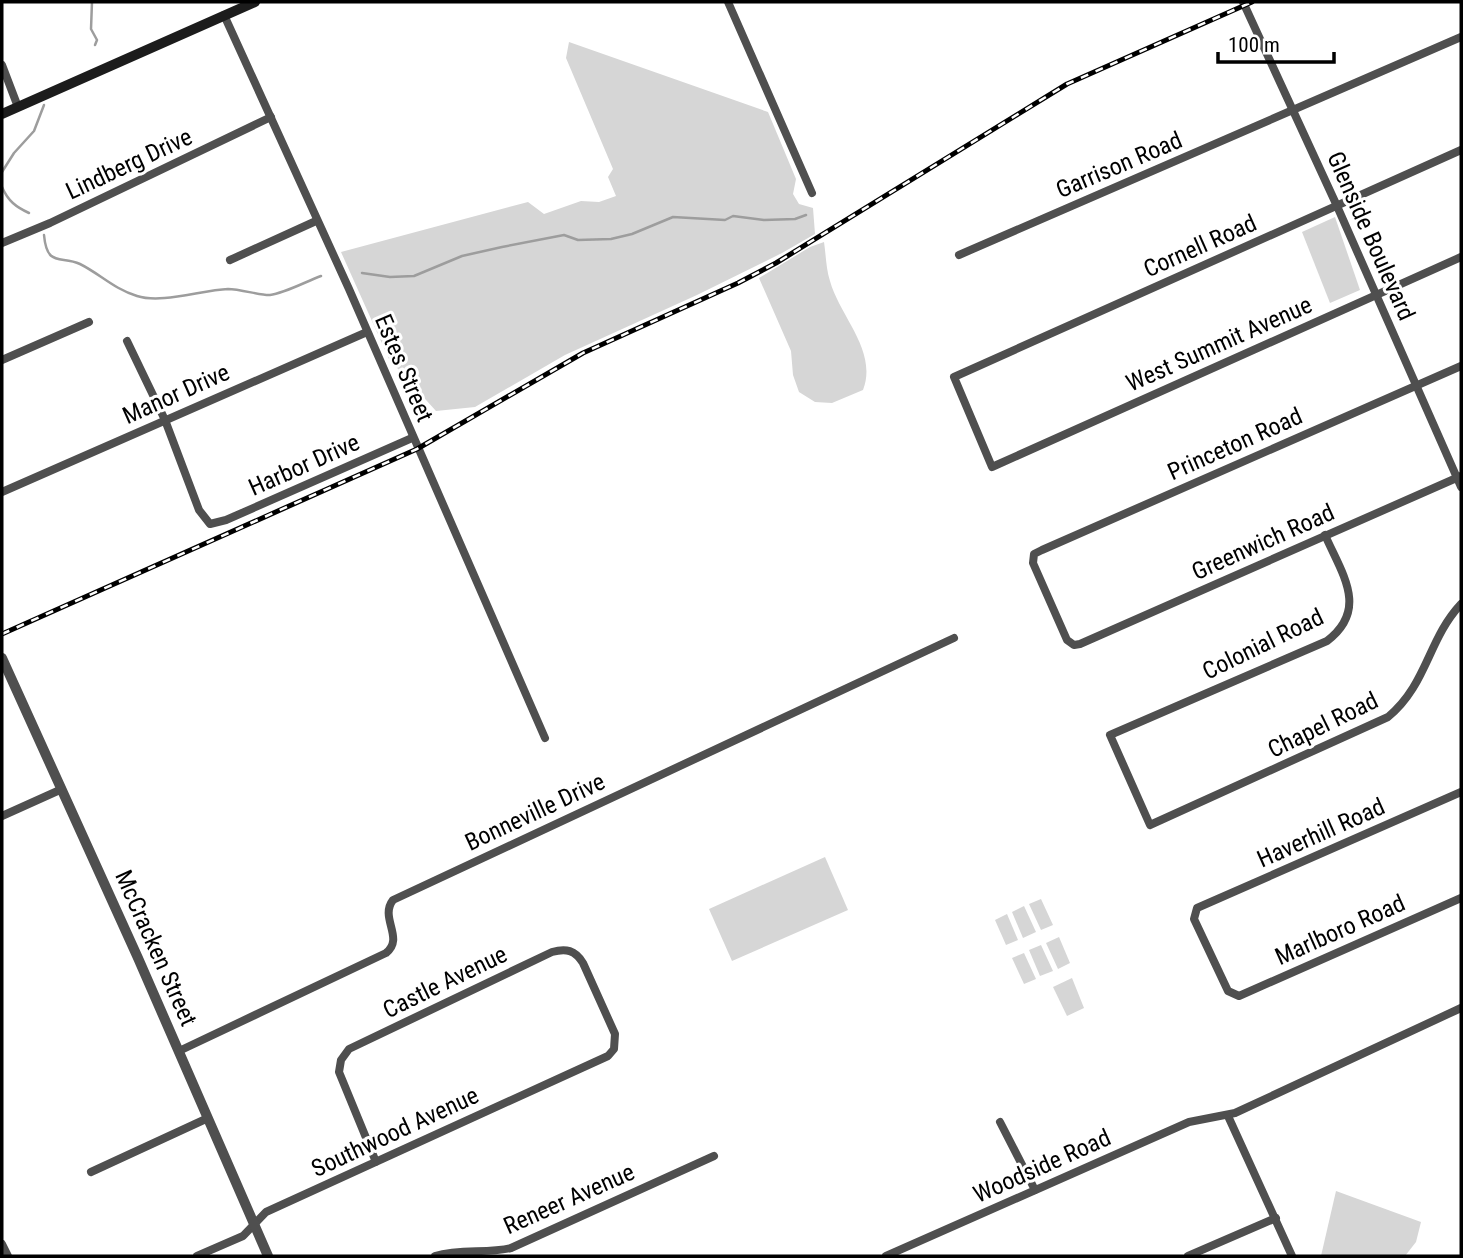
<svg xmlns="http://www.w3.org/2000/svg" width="1463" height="1258" font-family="'Roboto Condensed',sans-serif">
<rect width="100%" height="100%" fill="#fff"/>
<g fill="#d6d6d6">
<polygon points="569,42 768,112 796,179 793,194 799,204 813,208 815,234 782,253 697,295 565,355 475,407 436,411 389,359 341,252 528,202 544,214 581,201 599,202 616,196 608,177 613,169 566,58"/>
<polygon points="1335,217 1360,290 1330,303 1302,232"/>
<path d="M824,242C826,255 826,269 830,281C840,317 878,351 863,390L832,403L815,402L799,392L793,375L791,351L759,278L810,247Z"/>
<polygon points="825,857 848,910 732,961 709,909"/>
<polygon points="1041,899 1053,925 1041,930 1029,904"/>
<polygon points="1024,906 1036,932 1023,938 1012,912"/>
<polygon points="1007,914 1018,940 1006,945 995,920"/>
<polygon points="1059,937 1070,963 1058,969 1046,943"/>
<polygon points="1041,945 1053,971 1040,976 1029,950"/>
<polygon points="1024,953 1036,979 1024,984 1012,958"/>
<polygon points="1072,978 1084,1008 1067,1016 1053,987"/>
<polygon points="1336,1191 1421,1222 1416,1242 1405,1256 1321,1256"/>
</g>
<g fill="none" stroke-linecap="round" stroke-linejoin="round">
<g stroke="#9d9d9d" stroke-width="2.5">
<polyline points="92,2 91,29 97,40 95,45"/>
<polyline points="2,172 14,153 34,131 44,105"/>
<path d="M2,187C8,201 16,207 29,213"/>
<path d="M44,235C47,268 61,255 80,264C100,274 114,289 137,296C162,304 201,290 228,289C240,289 263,296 270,295C285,293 307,281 321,276"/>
<polyline points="362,273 390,277 414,276 462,256 502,247 564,235 578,240 611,239 632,234 673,217 725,220 733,216 764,220 795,219 806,215"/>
</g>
<g stroke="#4f4f4f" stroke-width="8">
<polyline points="728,2 812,193"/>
<polyline points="1243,2 1337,206 1461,487"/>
<polyline points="224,15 349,289 545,738"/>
<polyline points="2,65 18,107"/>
<polyline points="1461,150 954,377 992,467 1461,257"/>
<polyline points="2,243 50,223 271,117"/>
<polyline points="959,255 1461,37"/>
<polyline points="230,260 316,221"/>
<polyline points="127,341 165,420 199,510 210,524 226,520 412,438"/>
<polyline points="2,360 89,322"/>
<polyline points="1461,366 1042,550 1034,554 1033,563 1067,640 1074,645 1080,644 1461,476"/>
<polyline points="2,492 367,332"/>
<path d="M1325,535C1342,574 1369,609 1327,641L1110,735L1150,825L1388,717C1427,685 1428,639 1461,604"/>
<polyline points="1461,792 1197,908 1194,919 1228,991 1239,996 1461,898"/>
<polyline points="2,816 62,789"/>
<path d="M179,1051L386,953C405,938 379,918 393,900L954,638"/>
<polyline points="1228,1116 1292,1256"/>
<polyline points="1000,1122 1035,1190"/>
<polyline points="91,1172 208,1118"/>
<polyline points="2,1244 8,1256"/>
<path d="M197,1256L243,1236L266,1212L608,1056L614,1049L615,1034L583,963C575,950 566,948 552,952L349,1049L341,1060L339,1072L376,1162"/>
<path d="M435,1256C461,1248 486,1254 511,1248L714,1156"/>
<polyline points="886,1256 1189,1122 1235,1113 1461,1008"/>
<polyline points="1188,1256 1276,1218"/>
</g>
<polyline stroke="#4f4f4f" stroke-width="10" points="2,658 138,958 268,1256"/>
<polyline stroke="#1c1c1c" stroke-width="10" points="2,114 255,2"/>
<defs>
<polyline id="rail" points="2,634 417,449 583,353 738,283 776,263 1067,84 1252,2"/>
</defs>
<use href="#rail" stroke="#000" stroke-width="5"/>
<use href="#rail" stroke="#fff" stroke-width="2.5" stroke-dasharray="8" stroke-linecap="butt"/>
</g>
<g text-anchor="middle" stroke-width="6" stroke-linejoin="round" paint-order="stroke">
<g font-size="24" fill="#000" stroke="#fff">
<text transform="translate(129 164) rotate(-25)" y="8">Lindberg Drive</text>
<text transform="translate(1119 165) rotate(-23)" y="8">Garrison Road</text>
<text transform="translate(1371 236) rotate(66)" y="8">Glenside Boulevard</text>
<text transform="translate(1200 246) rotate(-24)" y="8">Cornell Road</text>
<text transform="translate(1219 344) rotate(-24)" y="8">West Summit Avenue</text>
<text transform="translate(404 368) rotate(67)" y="8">Estes Street</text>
<text transform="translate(176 394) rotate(-24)" y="8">Manor Drive</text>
<text transform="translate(1235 444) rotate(-24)" y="8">Princeton Road</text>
<text transform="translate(304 465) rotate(-24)" y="8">Harbor Drive</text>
<text transform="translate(1263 542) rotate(-24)" y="8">Greenwich Road</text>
<text transform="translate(1263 644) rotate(-26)" y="8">Colonial Road</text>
<text transform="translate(1323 725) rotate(-26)" y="8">Chapel Road</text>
<text transform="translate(535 812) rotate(-25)" y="8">Bonneville Drive</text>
<text transform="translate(1321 833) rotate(-24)" y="8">Haverhill Road</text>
<text transform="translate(1340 930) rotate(-24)" y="8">Marlboro Road</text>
<text transform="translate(156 948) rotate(66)" y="8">McCracken Street</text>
<text transform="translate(445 982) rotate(-26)" y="8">Castle Avenue</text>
<text transform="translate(395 1132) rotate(-25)" y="8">Southwood Avenue</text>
<text transform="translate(1042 1166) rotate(-24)" y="8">Woodside Road</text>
<text transform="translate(569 1199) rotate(-24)" y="8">Reneer Avenue</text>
</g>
</g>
<rect width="1463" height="1258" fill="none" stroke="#000000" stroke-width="7"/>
<path d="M1218 52v10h116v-10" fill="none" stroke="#000000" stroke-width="3.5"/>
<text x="1228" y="52" font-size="21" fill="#000000" stroke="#ffffff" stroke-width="5" paint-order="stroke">100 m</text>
</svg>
